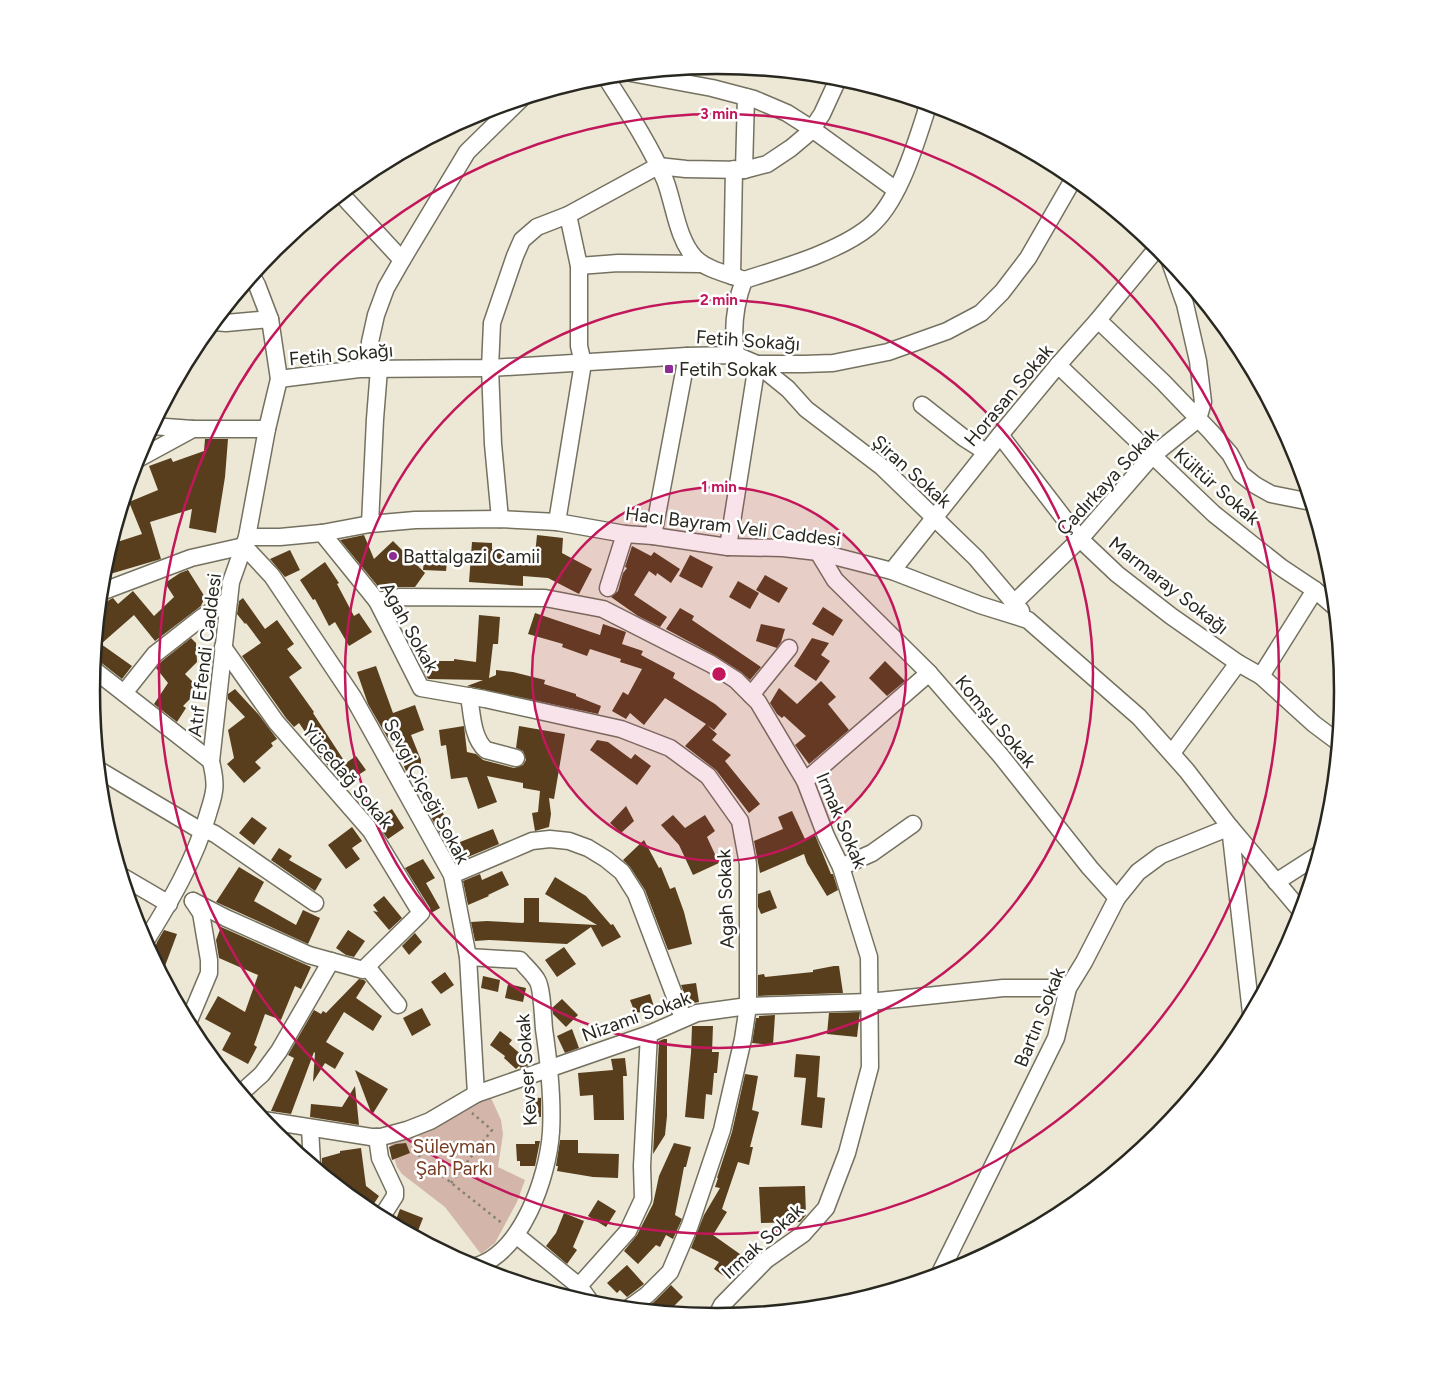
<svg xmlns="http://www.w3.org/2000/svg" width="1434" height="1382" font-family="Figtree,sans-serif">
<rect width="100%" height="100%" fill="#ece8d5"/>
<polygon fill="#d3b5a9" points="491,1098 501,1120 503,1134 498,1167 525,1180 517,1202 495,1243 481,1254 445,1207 402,1174 397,1167 388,1138 477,1101"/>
<g fill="#583e1d">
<polygon points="205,439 228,439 225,477 216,533 189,528 192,509 150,522 161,559 110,574 105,574 103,568 111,544 142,534 129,502 158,490 149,466 171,458 173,462 204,451"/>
<polygon points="364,535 374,559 393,541 425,573 415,587 397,587 381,590 340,540"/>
<polygon points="537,535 563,538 562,553 592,569 579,594 548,578 523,576 523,586 469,582 472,542 492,543 492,549 535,555"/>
<polygon points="632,546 651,556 654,552 680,569 671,583 657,573 656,576 649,571 634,595 667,617 660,627 638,616 611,597 618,591 623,573 627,568 625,567"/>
<polygon points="290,550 300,570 285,577 270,559"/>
<polygon points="425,550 448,551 446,571 423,570"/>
<polygon points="690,555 713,567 702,588 679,576"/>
<polygon points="325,562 339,583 337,584 354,616 359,613 372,632 349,646 335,622 329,626 315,599 313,600 300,580"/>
<polygon points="188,570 205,597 201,606 155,641 134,615 101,644 132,666 122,679 99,661 94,659 99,609 109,600 113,598 118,604 133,591 154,616 174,597 165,583 180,573"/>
<polygon points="765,575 788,588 779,603 756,590"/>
<polygon points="738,581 759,593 750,609 729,597"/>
<polygon points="243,598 265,629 277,620 294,644 287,649 302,668 289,677 314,712 313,713 343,759 330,768 314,750 316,748 299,723 294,727 286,718 242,656 261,643 246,623 245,624 237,614 239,601"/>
<polygon points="823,607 843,620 833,636 812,624"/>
<polygon points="680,608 694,616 692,620 761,667 750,680 741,672 716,656 666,629"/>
<polygon points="535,613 600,635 603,624 626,632 622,644 643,651 641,655 675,673 673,678 715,704 727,714 714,730 707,725 717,734 712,740 731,755 725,761 760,804 749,813 716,770 685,746 706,724 665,698 644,725 630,713 626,719 612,711 623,692 628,695 642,669 620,662 621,659 590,649 587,656 562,647 563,644 528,634"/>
<polygon points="479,615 500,617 498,644 493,644 489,678 496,675 496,670 513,672 545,680 544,684 576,694 576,696 601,706 598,714 467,686 483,680 428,679 423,669 423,661 454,661 454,659 476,662"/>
<polygon points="761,624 785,629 781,642 777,648 756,641"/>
<polygon points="191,638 196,643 197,662 185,674 200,689 183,706 186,708 177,722 154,704 168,683 156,668 162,661"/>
<polygon points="812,638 829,643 821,655 830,661 816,681 794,666"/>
<polygon points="885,661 905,681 887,696 869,678"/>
<polygon points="376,666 393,713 415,705 424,730 411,735 421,760 421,765 406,771 393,741 390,742 368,704 357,672"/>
<polygon points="821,681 836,697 828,704 849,730 809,764 795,745 806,736 784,716 782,718 777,714 770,703 779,688 797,704"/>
<polygon points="235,689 259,715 277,739 271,743 273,746 255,762 261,768 244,783 227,764 234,758 228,730 245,717 228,699 228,694"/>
<polygon points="464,726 467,752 476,754 483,760 514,768 523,765 526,760 523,751 516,748 519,726 565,734 554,799 549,798 551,814 549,827 535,831 532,813 538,812 540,791 523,788 523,783 487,776 497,802 478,809 467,777 451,779 446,745 441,746 439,730"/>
<polygon points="597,740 608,742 631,759 635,754 651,766 637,785 590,750"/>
<polygon points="356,756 366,770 352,779 343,765"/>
<polygon points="433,803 439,803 457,848 460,847 460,842 493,829 499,844 456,862 426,808"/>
<polygon points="626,806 634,821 621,833 610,823"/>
<polygon points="392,809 404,828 388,839 374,820"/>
<polygon points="792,811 805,839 815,835 831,874 833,874 838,890 827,896 807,863 804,854 760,873 754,841 783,829 778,817"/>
<polygon points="673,815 685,828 705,815 715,831 707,837 719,863 693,875 679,845 661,825"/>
<polygon points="252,817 267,828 254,845 239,833"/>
<polygon points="352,827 362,841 352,848 360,859 346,869 328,845"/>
<polygon points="644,840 659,868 661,867 670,889 675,887 684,912 692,944 668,950 645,890 630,867 623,860"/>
<polygon points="279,848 292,856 289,860 322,879 315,891 271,860"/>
<polygon points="423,859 435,878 426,883 440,908 431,913 430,908 405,868"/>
<polygon points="239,867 264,882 254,901 296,925 303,910 320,918 308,944 216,902"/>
<polygon points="502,871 509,885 488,895 489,896 468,905 463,881 480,874 482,880"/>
<polygon points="555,877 586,896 611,925 613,924 621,937 619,938 602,947 591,927 567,944 489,940 475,941 471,922 487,921 523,923 524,922 524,898 539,898 539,922 597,925 545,894"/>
<polygon points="770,890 777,908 761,914 758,907 758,894"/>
<polygon points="384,896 402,918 389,930 373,911 378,912 373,905"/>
<polygon points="221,927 311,967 301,989 295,986 281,1020 265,1014 254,1045 257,1047 248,1064 222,1050 231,1033 205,1019 218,996 245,1012 258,975 219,958 216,940"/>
<polygon points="164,930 177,934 162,974 152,956 157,942"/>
<polygon points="348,930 365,941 354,957 346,955 336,948"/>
<polygon points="415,933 422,942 409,955 402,946"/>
<polygon points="564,947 576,964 557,977 545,960"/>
<polygon points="834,966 839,966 843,993 758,996 758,975 764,974 765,977 813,972 813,970"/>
<polygon points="445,972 454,985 441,994 431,982"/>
<polygon points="483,976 500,980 498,992 481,988"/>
<polygon points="359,979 364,980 366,982 356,998 382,1016 373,1031 344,1012 326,1042 344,1053 335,1069 325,1063 313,1082 315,1053 314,1052 291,1114 271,1111 294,1058 288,1055 314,1010 321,1014 323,1011 326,1013"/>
<polygon points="696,983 699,1002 688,1004 681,985"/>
<polygon points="508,984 526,988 523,1002 505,998"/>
<polygon points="650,994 655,1010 635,1013 630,1000"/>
<polygon points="562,999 578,1015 566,1027 553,1014 552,1008"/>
<polygon points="422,1008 431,1025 412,1036 403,1018"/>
<polygon points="860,1012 857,1037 827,1034 829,1013"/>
<polygon points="775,1015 773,1045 752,1043 756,1018 759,1018 759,1016"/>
<polygon points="692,1026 713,1026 712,1052 719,1052 717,1073 714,1073 712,1095 706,1094 704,1119 685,1117 691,1053"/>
<polygon points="572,1029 579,1048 565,1053 557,1036"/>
<polygon points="500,1031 512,1040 509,1044 532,1064 521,1068 519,1066 516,1069 504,1058 505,1056 490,1045"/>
<polygon points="664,1039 667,1039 667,1116 665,1135 653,1154 659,1041"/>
<polygon points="796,1054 820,1056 817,1097 825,1098 822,1128 801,1125 806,1078 794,1077"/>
<polygon points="625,1058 627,1076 623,1076 624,1120 594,1120 593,1095 580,1096 578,1073 613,1070 611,1059"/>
<polygon points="355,1070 388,1089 372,1115"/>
<polygon points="745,1074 758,1076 752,1110 759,1112 750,1147 753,1147 749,1165 738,1162 722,1209 727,1212 713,1235 747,1259 731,1281 714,1269 719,1262 691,1248 704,1215 720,1188 715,1187 718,1178 717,1178 732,1132"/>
<polygon points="355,1086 359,1125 310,1117 311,1104 342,1107"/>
<polygon points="528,1097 541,1098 541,1117 527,1116"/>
<polygon points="560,1140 578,1140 578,1153 619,1154 618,1178 593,1177 557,1171 558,1166 556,1166"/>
<polygon points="535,1141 540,1141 535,1166 520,1166 520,1161 517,1161 516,1144 535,1144"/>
<polygon points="406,1143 410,1153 392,1160 389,1147 396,1144"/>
<polygon points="674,1143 691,1147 686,1167 684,1167 675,1215 682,1219 673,1239 666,1235 660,1247 656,1245 638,1264 624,1251 637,1235 653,1204 659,1176"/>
<polygon points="361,1148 366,1186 379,1196 369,1211 319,1170 322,1164 322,1158 340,1153 340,1151"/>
<polygon points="805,1186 806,1215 800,1222 761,1223 759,1187"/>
<polygon points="598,1200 616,1211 606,1227 588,1216"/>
<polygon points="400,1209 423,1218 416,1236 394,1225"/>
<polygon points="564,1213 584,1221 573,1247 577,1250 567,1264 546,1246 556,1233"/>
<polygon points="627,1265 644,1284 627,1297 620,1290 617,1293 607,1283"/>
<polygon points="671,1285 683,1297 669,1311 670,1312 644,1310 654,1302"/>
</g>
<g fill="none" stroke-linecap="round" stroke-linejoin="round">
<defs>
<g id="minor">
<polyline points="631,73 712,88 754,99 787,113 812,129 896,190"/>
<path d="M605,76C626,109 649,143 665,180C674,203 677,239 695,258C707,270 728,274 744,280"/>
<polyline points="744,170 746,97"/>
<polyline points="341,194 402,260"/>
<polyline points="579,266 618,263 701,264"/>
<polyline points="732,276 734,169"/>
<polyline points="1098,320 1163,382 1211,432 1230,454 1241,474 1255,485 1271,494 1311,502"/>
<polyline points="214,322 226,323 270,319"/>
<path d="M736,355C732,330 735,304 744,280C782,268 838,252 869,227C898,204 915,146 926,112V104"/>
<polyline points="757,364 788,389 806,409 882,467 976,558 1021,611"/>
<polyline points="1058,365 1214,514 1282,568 1315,590 1335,607"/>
<polyline points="371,369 370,342 376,315 386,288 402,260 467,152 521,99"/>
<polyline points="279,379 359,369 490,368 687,356 736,355 757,364 804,364 833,363 888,352 947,331 981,313 1002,292 1028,258 1074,178"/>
<polyline points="922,405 964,438 986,452"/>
<polyline points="152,426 193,429"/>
<polyline points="1000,435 1080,539 1117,574 1171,616 1238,663 1261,676 1314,724 1338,742"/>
<polyline points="136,460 193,429 267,429"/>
<polyline points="500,519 493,444 490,368 492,323 515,256 522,240 537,227 568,215 658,166 686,169 744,170 767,164 791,148 810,132 822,114 839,77"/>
<polyline points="557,522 583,363 579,346 579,266 568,215"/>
<polyline points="370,524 375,419 379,369"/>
<polyline points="322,533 377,601 421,688 485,699 621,729 670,748 708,776 740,821 748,864 748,1006 743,1039 722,1130 690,1225 670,1272 647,1295 629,1308"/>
<polyline points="653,536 687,356"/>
<polyline points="247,537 280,537 322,533 370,524 415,520 500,519 557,522 625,534 653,536 728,547 783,548 818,552 892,571 980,605 1028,620 1139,717 1187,771 1230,827 1251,1013"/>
<polyline points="728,547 757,364"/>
<polyline points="818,552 835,580 929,673 1001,756 1090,868 1117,898"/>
<polyline points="892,571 1000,435 1058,365 1098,320 1158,247"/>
<polyline points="608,588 625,534"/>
<polyline points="101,592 191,558 244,546 272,576 353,697 452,875 468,957 476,1094"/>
<polyline points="377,601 399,597 545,598 603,609 711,664 736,680 758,702 805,781 826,836 841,867 869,957 870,1067 847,1153 826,1208 803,1234 766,1260 722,1305 716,1317"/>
<polyline points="1014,603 1080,539 1152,456 1198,419 1203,402 1198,361 1185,304 1169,259"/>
<polyline points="93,669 211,761"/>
<polyline points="1261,676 1315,590"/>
<polyline points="124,693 155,654 201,618 229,600"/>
<polyline points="751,695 789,648"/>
<path d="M469,696C472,713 472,738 486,750L516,758"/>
<polyline points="1172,753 1238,663"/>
<polyline points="99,770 203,832"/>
<polyline points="805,781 929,673"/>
<polyline points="204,829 215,834 315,903"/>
<polyline points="841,867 872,853 913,824"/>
<polyline points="452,875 532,841 550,839 569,841 588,848 606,859 622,872 636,894 683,1018"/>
<polyline points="123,877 169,904"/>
<polyline points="1276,882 1318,855"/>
<polyline points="193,901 226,918 309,955 363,970 421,913 371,831 276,722 223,647"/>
<path d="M145,942C170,902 195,860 208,814C210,807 213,799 214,791C216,781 213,771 211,761L231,582L247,537L267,429L279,379L270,319L257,285L252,276"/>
<path d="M468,957L520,960C525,966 533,973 537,980C542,987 543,1018 544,1029C549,1063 553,1098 551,1132C548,1176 522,1255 473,1267"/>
<polyline points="367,967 398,1005"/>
<polyline points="188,1023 209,973 209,960 201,913 193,901"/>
<polyline points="241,1093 262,1074 279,1051 331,961"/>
<polyline points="263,1120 371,1137 381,1137 407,1130 430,1121 476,1094 649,1034 697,1013 748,1006 869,1002 1003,988 1068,988"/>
<polyline points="310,1128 312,1164"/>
<polyline points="377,1137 380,1158 395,1190 395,1196 381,1218"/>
<polyline points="516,1235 579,1286"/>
<polyline points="939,1275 1056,1038 1068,988 1084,962 1117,898 1138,872 1161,855 1230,827 1301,911"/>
<polyline points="592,1304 579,1286 628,1231 643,1199 642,1166 649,1034"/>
</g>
</defs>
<use href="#minor" stroke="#757160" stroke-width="19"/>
<g stroke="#838073" stroke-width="2.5" stroke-dasharray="2.5 4" stroke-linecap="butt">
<polyline points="428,1139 418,1150 420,1158 503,1224"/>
<polyline points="451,1183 492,1130 472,1113"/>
</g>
<use href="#minor" stroke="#fff" stroke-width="16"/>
</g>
<circle cx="719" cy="674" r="187" fill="#c2185b" fill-opacity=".12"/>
<g fill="none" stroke="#c2185b" stroke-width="2.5">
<circle cx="719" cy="674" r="187"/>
<circle cx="719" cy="674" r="374"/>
<circle cx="719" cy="674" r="560"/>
</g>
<g fill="#8d2c95" stroke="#fff" stroke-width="2">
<rect x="664" y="364" width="10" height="10" rx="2.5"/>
<circle cx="393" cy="556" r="5"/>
</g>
<g text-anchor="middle" stroke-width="5" stroke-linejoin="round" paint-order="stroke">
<g font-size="19" fill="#292820" stroke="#fff">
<text transform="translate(748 340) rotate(4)" y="7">Fetih Sokağı</text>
<text transform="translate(341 354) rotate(-5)" y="7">Fetih Sokağı</text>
<text transform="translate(1008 395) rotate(-50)" y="7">Horasan Sokak</text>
<text transform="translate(912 471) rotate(42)" y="7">Şiran Sokak</text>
<text transform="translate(1107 481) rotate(-47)" y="7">Çadırkaya Sokak</text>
<text transform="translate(1217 486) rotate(41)" y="7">Kültür Sokak</text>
<text transform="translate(733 526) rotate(7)" y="7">Hacı Bayram Veli Caddesi</text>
<text transform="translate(1169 585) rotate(38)" y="7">Marmaray Sokağı</text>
<text transform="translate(410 627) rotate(61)" y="7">Agah Sokak</text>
<text transform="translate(204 655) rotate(-83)" y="7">Atıf Efendi Caddesi</text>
<text transform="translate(996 721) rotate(50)" y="7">Komşu Sokak</text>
<text transform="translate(348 776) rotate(50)" y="7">Yücedağ Sokak</text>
<text transform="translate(427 791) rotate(62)" y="7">Sevgi Çiçeği Sokak</text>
<text transform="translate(842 820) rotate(67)" y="7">Irmak Sokak</text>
<text transform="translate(725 899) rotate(-92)" y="7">Agah Sokak</text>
<text transform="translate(636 1016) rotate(-20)" y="7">Nizami Sokak</text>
<text transform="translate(1039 1017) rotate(-68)" y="7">Bartın Sokak</text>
<text transform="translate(526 1070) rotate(-94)" y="7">Kevser Sokak</text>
<text transform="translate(762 1241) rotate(-42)" y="7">Irmak Sokak</text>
</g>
<g font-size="19" fill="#292820" stroke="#fff" text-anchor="start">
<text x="679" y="376">Fetih Sokak</text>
<text x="403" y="563">Battalgazi Camii</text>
</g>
<g font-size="19" fill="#763c22" stroke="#fff">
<text x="454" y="1153">Süleyman<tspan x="454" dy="22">Şah Parkı</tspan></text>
</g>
</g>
<path d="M0 0H1434V1382H0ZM100 691a617 617 0 1 1 1234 0a617 617 0 1 1-1234 0Z" fill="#fff" fill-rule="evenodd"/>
<path fill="none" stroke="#292820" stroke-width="2.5" d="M100 691a617 617 0 1 1 1234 0a617 617 0 1 1-1234 0Z"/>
<circle cx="719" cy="674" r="8" fill="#c2185b" stroke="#fff" stroke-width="2.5"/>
<g font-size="15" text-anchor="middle" font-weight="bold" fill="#c2185b" stroke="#fff" stroke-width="5" stroke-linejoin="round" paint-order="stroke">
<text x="719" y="119">3 min</text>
<text x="719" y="305">2 min</text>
<text x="719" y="492">1 min</text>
</g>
</svg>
